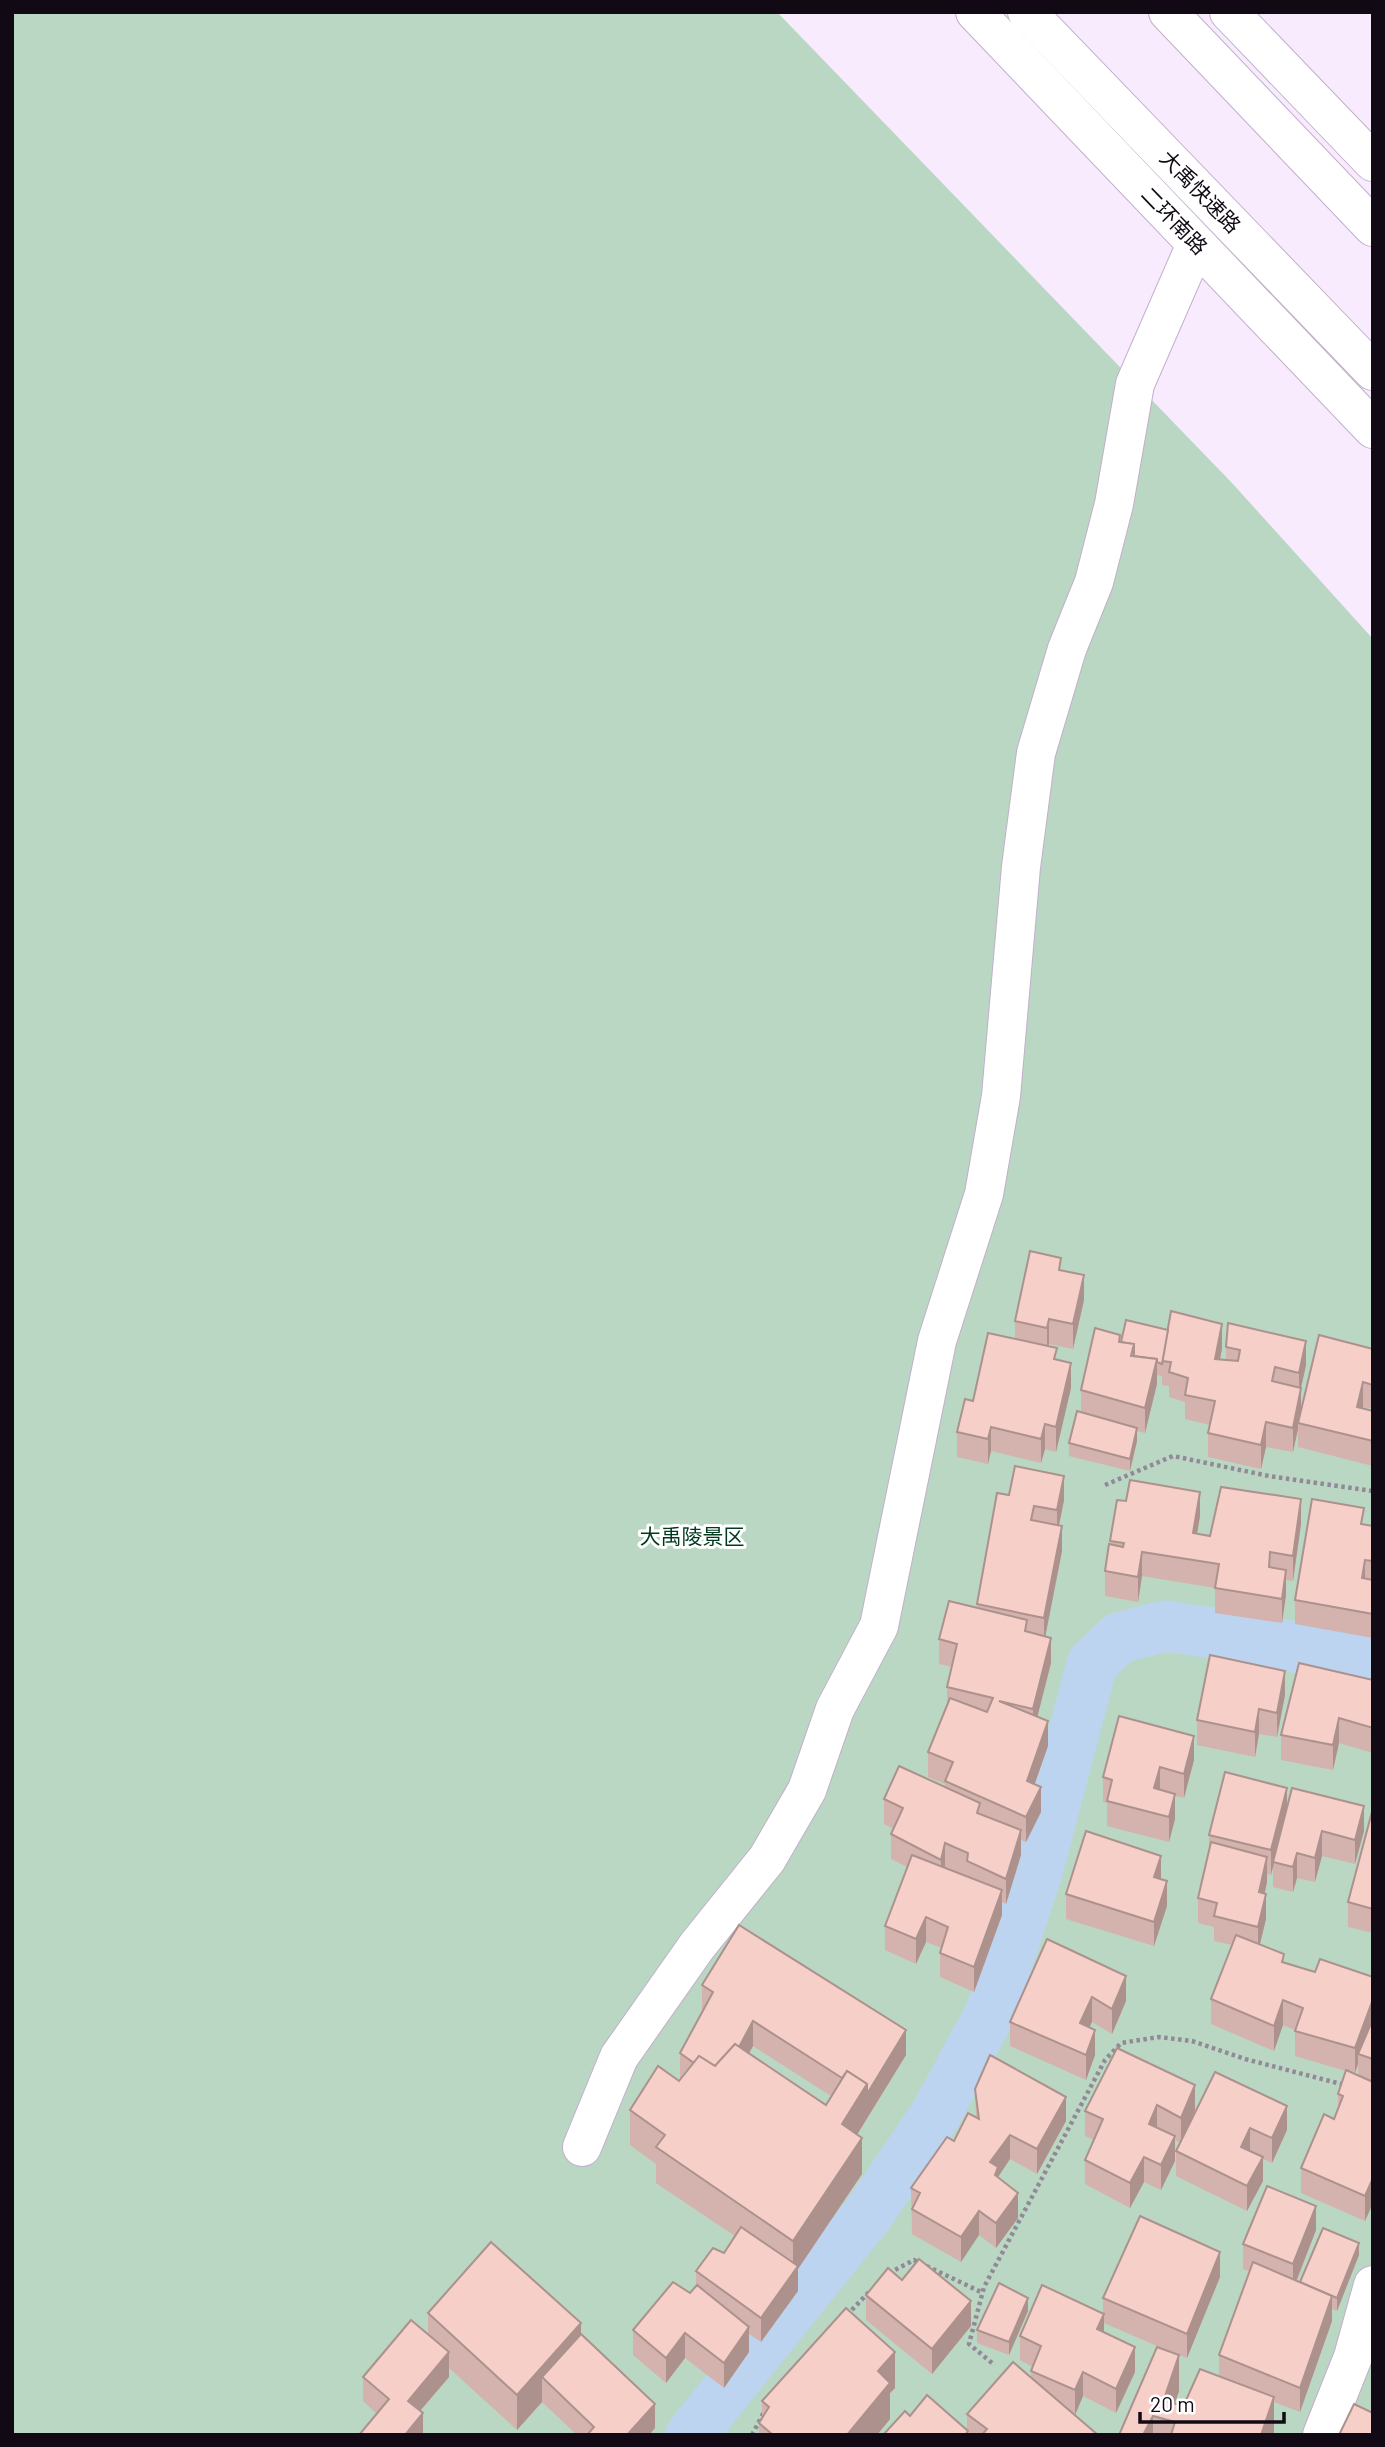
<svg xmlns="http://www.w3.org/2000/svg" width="1385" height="2447" font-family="Barlow,'Noto Sans SC',sans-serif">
<rect width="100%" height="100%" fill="#f7ebfd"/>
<polygon fill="#bad7c3" points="12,12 777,12 1232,483 1373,639 1373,2435 12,2435"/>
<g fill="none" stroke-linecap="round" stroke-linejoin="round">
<polyline stroke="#bcd4f0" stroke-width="51" points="691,2435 869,2213 936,2114 991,2012 1037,1872 1092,1664 1119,1638 1165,1626 1260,1640 1373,1663"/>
<defs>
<g id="minor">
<polyline points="582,2147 619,2057 697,1946 767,1859 807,1790 835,1709 879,1626 937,1341 984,1194 1001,1096 1021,867 1036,753 1067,649 1094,582 1114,504 1135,384 1196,244"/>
<polyline points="1322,2435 1353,2357 1373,2285"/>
</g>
<g id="major">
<polyline points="975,12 1373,429"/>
<polyline points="1229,12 1373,162"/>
</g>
<g id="highway">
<polyline points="1027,12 1373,371"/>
<polyline points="1168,12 1373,227"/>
</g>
</defs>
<use href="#minor" stroke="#c2afcc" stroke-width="40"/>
<use href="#major" stroke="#c2afcc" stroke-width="40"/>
<use href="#highway" stroke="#c2afcc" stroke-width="40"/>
<g stroke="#928997" stroke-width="4.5" stroke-dasharray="3.5 3.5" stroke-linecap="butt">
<polyline points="1105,1485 1173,1456 1269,1476 1373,1491"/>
<polyline points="889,2273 914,2260 983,2293"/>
<polyline points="847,2315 870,2291"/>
<polyline points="992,2363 969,2344 984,2287 1105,2060 1121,2043 1159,2037 1192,2041 1245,2059 1345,2085"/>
<polyline points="752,2435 764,2412"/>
</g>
<use href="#minor" stroke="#fff" stroke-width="38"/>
<use href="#major" stroke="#fff" stroke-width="38"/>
<use href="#highway" stroke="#fff" stroke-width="38"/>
</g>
<g fill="#d4b2ad" fill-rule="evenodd">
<polygon points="1061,1271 1084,1300 1073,1349 1049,1344 1049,1347 1071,1388 1056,1452 1045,1449 1041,1463 991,1451 988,1464 957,1457 957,1432 973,1401 1015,1339 1015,1321"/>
<polygon points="1120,1342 1222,1349 1220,1359 1226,1360 1226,1347 1306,1365 1301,1388 1301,1408 1373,1349 1373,1409 1363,1407 1362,1408 1373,1411 1373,1466 1298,1447 1298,1429 1293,1452 1266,1447 1261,1469 1208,1457 1208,1433 1210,1425 1185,1419 1185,1402 1169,1397 1169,1386 1162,1385 1162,1376 1157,1375 1157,1384 1145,1433 1137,1431 1137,1441 1130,1471 1069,1456 1069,1443 1081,1412 1081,1390"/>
<polygon points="1009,1495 1064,1500 1059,1526 1062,1551 1045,1637 1051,1663 1037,1717 1048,1746 1034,1785 1041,1812 1026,1842 1021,1840 1021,1855 1006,1904 1002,1902 1002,1915 974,1992 940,1977 940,1953 942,1948 926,1942 916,1964 885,1950 885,1926 907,1867 891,1859 891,1834 894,1829 884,1824 884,1799 945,1787 945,1784 928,1777 928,1752 947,1705 947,1687 952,1667 939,1664 939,1639 977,1608 977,1604"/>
<polygon points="1200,1516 1197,1534 1210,1536 1301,1524 1293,1581 1286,1580 1286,1595 1282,1623 1215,1613 1215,1588 1142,1576 1138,1602 1105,1596 1105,1571 1110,1541"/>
<polygon points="1364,1524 1373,1526 1373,1638 1295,1624 1295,1600"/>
<polygon points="1373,1680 1373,1753 1339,1743 1333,1770 1281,1760 1281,1735"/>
<polygon points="1285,1695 1277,1737 1259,1734 1255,1757 1197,1745 1197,1720"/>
<polygon points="1194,1760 1184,1798 1175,1796 1175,1819 1169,1842 1107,1826 1107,1803 1103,1802 1103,1777"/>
<polygon points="1373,1808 1373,1933 1348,1927 1348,1902"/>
<path d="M1287,1811L1364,1831L1355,1864L1322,1856L1315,1882L1297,1878L1293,1892L1273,1887V1865L1271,1875L1267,1874V1882L1265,1894L1266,1919L1260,1944L1284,1962L1315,1972L1373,1977V2203L1365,2221L1301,2193V2168L1334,2119L1338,2110V2094L1346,2071L1295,2056V2030L1283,2025L1274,2051L1211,2024V1999L1232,1945L1214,1941V1927L1198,1923V1898L1209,1851V1835ZM1358,2064V2076L1348,2071L1355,2073Z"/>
<polygon points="1161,1880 1167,1906 1154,1946 1066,1919 1066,1894"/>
<polygon points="1047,1939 1126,2001 1112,2034 1092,2022 1089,2027 1095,2055 1086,2080 1010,2046 1010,2022"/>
<path d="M702,1985L906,2055L857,2135L862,2174L798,2269V2291L761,2342L749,2334V2352L724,2388L685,2358L666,2383L633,2355V2330L690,2293L696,2286V2271L724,2253L735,2236L656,2183V2164L630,2145V2110L681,2079L680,2078V2053L703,2010H702ZM753,2046L831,2096L826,2105L749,2053Z"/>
<polygon points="1117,2048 1195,2110 1183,2138 1215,2072 1287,2130 1272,2163 1263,2159 1263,2181 1247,2211 1176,2176 1176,2151 1181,2143 1175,2140 1175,2161 1161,2190 1144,2182 1130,2208 1085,2184 1085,2160 1094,2140 1085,2136 1085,2111"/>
<polygon points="975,2089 1066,2121 1037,2174 1010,2159 998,2177 1018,2218 996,2248 979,2235 961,2262 912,2234 911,2188 976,2117"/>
<polygon points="1316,2230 1297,2281 1300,2283 1359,2255 1337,2311 1332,2309 1332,2321 1300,2412 1274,2402 1273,2435 1119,2435 1178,2355 1104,2323 1104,2332 1135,2372 1116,2413 1083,2396 1075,2415 1098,2435 883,2435 910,2416 967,2430 967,2414 1031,2377 1031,2371 1033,2367 1020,2360 1020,2336 1103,2314 1103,2298 1220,2277 1187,2358 1179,2355 1179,2391 1175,2404 1183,2407 1219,2376 1219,2355 1249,2271 1243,2269 1243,2244"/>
<polygon points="902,2280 971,2326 932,2374 866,2320 866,2295"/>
<polygon points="1028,2311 1009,2355 977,2343 977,2330"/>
<polygon points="428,2313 581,2334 655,2428 649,2435 577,2435 542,2402 517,2430 449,2368 449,2377 420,2411 423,2435 377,2414 363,2401 363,2377 428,2334"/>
<polygon points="895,2388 890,2393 890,2419 877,2435 759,2435 759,2423 762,2419 762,2401"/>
</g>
<g fill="#ac918d">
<polygon points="1084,1275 1084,1300 1073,1349 1073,1324"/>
<polygon points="1049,1319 1049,1344 1047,1353 1047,1328"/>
<polygon points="1222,1324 1222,1349 1215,1384 1215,1359"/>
<polygon points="1306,1341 1306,1365 1299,1397 1299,1373"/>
<polygon points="1157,1359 1157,1384 1145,1433 1145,1408"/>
<polygon points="1071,1363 1071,1388 1056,1452 1056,1427"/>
<polygon points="1363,1382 1363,1407 1357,1432 1357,1407"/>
<polygon points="1301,1388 1301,1412 1298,1423 1298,1429 1293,1452 1293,1428"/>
<polygon points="1266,1422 1266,1447 1261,1469 1261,1445"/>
<polygon points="1045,1424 1045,1449 1041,1463 1041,1439"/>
<polygon points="991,1427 991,1451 988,1464 988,1439"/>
<polygon points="1137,1428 1137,1441 1130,1471 1130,1459"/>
<polygon points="1064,1476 1064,1500 1057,1535 1057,1510"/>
<polygon points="1200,1492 1200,1516 1193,1558 1193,1533"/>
<polygon points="1301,1499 1301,1524 1293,1581 1293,1556"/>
<polygon points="1062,1526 1062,1551 1044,1643 1044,1618"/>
<polygon points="1142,1552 1142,1576 1138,1602 1138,1577"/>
<polygon points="1365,1560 1365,1585 1362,1578"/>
<polygon points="1286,1570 1286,1595 1282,1623 1282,1599"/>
<polygon points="1051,1638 1051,1663 1033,1734 1033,1709"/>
<polygon points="1285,1671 1285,1695 1277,1737 1277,1713"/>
<polygon points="1259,1709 1259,1734 1255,1757 1255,1732"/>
<polygon points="1339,1718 1339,1743 1333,1770 1333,1745"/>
<polygon points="1048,1721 1048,1746 1027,1806 1027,1781"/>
<polygon points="1194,1736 1194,1760 1184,1798 1184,1774"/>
<polygon points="1160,1767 1160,1791 1154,1788"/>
<polygon points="1041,1787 1041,1812 1026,1842 1026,1817"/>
<polygon points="1287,1788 1287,1813 1271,1875 1271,1850"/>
<polygon points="1175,1794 1175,1819 1169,1842 1169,1817"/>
<polygon points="1364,1806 1364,1831 1355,1864 1355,1840"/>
<polygon points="1021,1830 1021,1855 1006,1904 1006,1879"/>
<polygon points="1322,1831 1322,1856 1315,1882 1315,1858"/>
<polygon points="945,1843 945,1868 941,1885 941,1860"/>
<polygon points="1297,1853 1297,1878 1293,1892 1293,1867"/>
<polygon points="1161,1856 1161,1881 1154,1877"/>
<polygon points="1267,1857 1267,1882 1259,1917 1259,1892"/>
<polygon points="1167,1881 1167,1906 1154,1946 1154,1922"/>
<polygon points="1002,1890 1002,1915 974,1992 974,1967"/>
<polygon points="1266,1894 1266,1919 1258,1952 1258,1927"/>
<polygon points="926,1917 926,1942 916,1964 916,1939"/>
<polygon points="1126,1976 1126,2001 1112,2034 1112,2009"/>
<polygon points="1092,1997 1092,2022 1080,2048 1080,2023"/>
<polygon points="1373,1999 1373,2024 1358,2054 1358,2064 1355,2073 1355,2048"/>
<polygon points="1283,2000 1283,2025 1274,2051 1274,2026"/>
<polygon points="753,2021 753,2046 735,2079 715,2077"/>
<polygon points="906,2030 906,2055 842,2159 842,2124 867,2084"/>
<polygon points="1095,2030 1095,2055 1086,2080 1086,2055"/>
<polygon points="1195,2085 1195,2110 1181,2143 1181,2118"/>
<polygon points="1066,2097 1066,2121 1037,2174 1037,2149"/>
<polygon points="1157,2105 1157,2130 1149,2124"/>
<polygon points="1287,2106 1287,2130 1272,2163 1272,2138"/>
<polygon points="1250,2128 1250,2153 1241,2147"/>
<polygon points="1010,2135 1010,2159 998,2177 998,2191 990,2162"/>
<polygon points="1175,2136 1175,2161 1161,2190 1161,2165"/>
<polygon points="862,2138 862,2174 798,2269 798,2291 761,2342 761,2318 793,2273 793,2241"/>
<polygon points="1144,2157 1144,2182 1130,2208 1130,2183"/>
<polygon points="1263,2157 1263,2181 1247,2211 1247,2186"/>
<polygon points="1373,2178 1373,2203 1365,2221 1365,2196"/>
<polygon points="1018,2193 1018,2218 996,2248 996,2223"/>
<polygon points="1316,2206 1316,2230 1293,2289 1293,2264"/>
<polygon points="979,2211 979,2235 961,2262 961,2237"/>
<polygon points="1359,2243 1359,2255 1337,2311 1337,2298"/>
<polygon points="1220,2252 1220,2277 1187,2358 1187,2334"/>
<polygon points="1332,2296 1332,2321 1300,2412 1300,2388"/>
<polygon points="1028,2298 1028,2311 1009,2355 1009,2342"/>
<polygon points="971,2301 971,2326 932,2374 932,2349"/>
<polygon points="1104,2314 1104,2339 1097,2329"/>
<polygon points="581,2323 581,2359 542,2377 542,2402 517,2430 517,2395"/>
<polygon points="749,2327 749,2352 724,2388 724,2363"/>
<polygon points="685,2333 685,2358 666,2383 666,2358"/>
<polygon points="1135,2347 1135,2372 1116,2413 1116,2389"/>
<polygon points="449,2352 449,2377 408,2425 408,2401"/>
<polygon points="895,2352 895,2388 890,2393 890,2419 877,2435 847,2435 878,2371"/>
<polygon points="1179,2355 1179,2391 1169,2420 1164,2399"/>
<polygon points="1083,2372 1083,2396 1075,2415 1075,2390"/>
<polygon points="1274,2397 1274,2432 1273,2435 1261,2435"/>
<polygon points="655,2404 655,2428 649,2435 627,2435"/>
<polygon points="423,2413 423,2435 405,2435"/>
<polygon points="1153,2416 1153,2435 1143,2435"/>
</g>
<g fill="#f6cfc9" stroke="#ac918d" stroke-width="2">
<polygon points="1030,1251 1061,1258 1059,1270 1084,1275 1073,1324 1049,1319 1047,1328 1015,1321"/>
<polygon points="1171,1311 1222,1324 1215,1359 1238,1361 1240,1350 1226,1347 1228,1323 1306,1341 1299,1373 1275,1367 1272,1381 1301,1388 1293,1428 1266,1422 1261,1445 1208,1433 1215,1401 1185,1395 1188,1378 1169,1372 1171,1362 1162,1361"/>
<polygon points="1126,1320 1168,1330 1162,1364 1157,1362 1157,1359 1134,1356 1134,1344 1121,1342"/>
<polygon points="1095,1328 1120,1335 1119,1342 1134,1344 1131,1356 1157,1359 1145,1408 1081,1390"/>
<polygon points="988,1333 1057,1348 1054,1359 1071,1363 1056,1427 1045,1424 1041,1439 991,1427 988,1439 957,1432 965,1399 973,1401"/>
<polygon points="1319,1335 1373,1349 1373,1385 1363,1382 1357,1407 1373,1411 1373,1441 1298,1423"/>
<polygon points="1077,1411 1137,1428 1130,1459 1069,1443"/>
<polygon points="1015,1466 1064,1476 1057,1510 1034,1506 1031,1520 1062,1526 1044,1618 977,1604 997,1493 1009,1495"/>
<polygon points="1130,1480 1200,1492 1193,1533 1210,1536 1221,1487 1301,1499 1293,1556 1270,1552 1269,1567 1286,1570 1282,1599 1215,1588 1219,1564 1142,1552 1138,1577 1105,1571 1109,1544 1123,1547 1124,1543 1110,1541 1117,1500 1126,1501"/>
<polygon points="1312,1499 1364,1508 1361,1524 1373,1526 1373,1561 1365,1560 1362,1578 1373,1580 1373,1614 1295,1600"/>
<polygon points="949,1601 1027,1620 1025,1631 1051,1638 1033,1709 999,1701 1048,1721 1027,1781 1041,1787 1026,1817 945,1781 953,1762 928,1752 950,1698 987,1712 993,1698 947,1687 957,1644 939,1639"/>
<polygon points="1210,1655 1285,1671 1277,1713 1259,1709 1255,1732 1197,1720"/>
<polygon points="1299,1663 1373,1680 1373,1728 1339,1718 1333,1745 1281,1735"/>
<polygon points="1119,1716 1194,1736 1184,1774 1160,1767 1154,1788 1175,1794 1169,1817 1107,1801 1112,1780 1103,1777"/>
<polygon points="899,1766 980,1803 977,1813 1021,1830 1006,1879 967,1861 968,1853 945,1843 941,1860 891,1834 903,1808 884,1799"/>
<polygon points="1225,1772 1287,1788 1271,1850 1209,1835"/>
<polygon points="1292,1788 1364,1806 1355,1840 1322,1831 1315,1858 1297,1853 1293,1867 1273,1862"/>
<polygon points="1373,1808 1373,1909 1348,1902"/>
<polygon points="1086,1831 1161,1856 1154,1877 1167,1881 1154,1922 1066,1894"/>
<polygon points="1211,1842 1267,1857 1259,1892 1266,1894 1258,1927 1214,1916 1217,1903 1198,1898"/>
<polygon points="912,1855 1002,1890 974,1967 940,1953 948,1927 926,1917 916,1939 885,1926"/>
<polygon points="739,1925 906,2030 867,2094 867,2084 847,2071 842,2078 753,2021 739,2047 735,2044 715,2066 699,2056 694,2063 680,2053 713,1992 702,1985"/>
<polygon points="1236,1935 1284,1954 1282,1962 1315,1972 1320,1959 1373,1977 1373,1999 1355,2048 1295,2031 1303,2008 1283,2000 1274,2026 1211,1999"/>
<polygon points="1047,1939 1126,1976 1112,2009 1092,1997 1080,2023 1095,2030 1086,2055 1010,2022"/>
<polygon points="1373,2019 1373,2059 1358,2054"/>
<polygon points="735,2044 826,2105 847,2071 867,2084 842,2124 862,2138 793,2241 656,2147 665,2135 630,2110 658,2066 679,2081 699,2056 715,2066"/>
<polygon points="1117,2048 1195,2085 1181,2118 1157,2105 1149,2124 1175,2136 1161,2165 1144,2157 1130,2183 1085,2160 1103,2119 1085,2111"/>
<polygon points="990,2055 1066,2097 1037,2149 1010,2135 990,2162 998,2167 995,2175 1018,2193 996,2223 979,2211 961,2237 912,2209 920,2193 911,2188 947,2137 954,2141 968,2113 979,2119 975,2089"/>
<polygon points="1346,2070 1373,2082 1373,2178 1365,2196 1301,2168 1324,2114 1334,2119 1343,2096 1338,2094"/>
<polygon points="1215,2072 1287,2106 1272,2138 1250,2128 1241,2147 1263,2157 1247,2186 1176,2151"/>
<polygon points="1267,2186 1316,2206 1293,2264 1243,2244"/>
<polygon points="1140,2216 1220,2252 1187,2334 1103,2298"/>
<polygon points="741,2227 798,2266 761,2318 696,2271 713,2248 724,2253"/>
<polygon points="1323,2228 1359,2243 1337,2298 1300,2282"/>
<polygon points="491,2242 581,2323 517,2395 428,2313"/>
<polygon points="919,2259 971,2301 932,2349 866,2295 888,2268 902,2280"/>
<polygon points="1253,2262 1332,2296 1300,2388 1219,2355"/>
<polygon points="673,2282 690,2293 697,2285 749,2327 724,2363 685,2333 666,2358 633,2330"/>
<polygon points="999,2283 1028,2298 1009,2342 977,2330"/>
<polygon points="1042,2285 1104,2314 1097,2329 1135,2347 1116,2389 1083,2372 1075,2390 1031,2371 1041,2346 1020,2336"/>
<polygon points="846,2308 895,2352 878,2371 890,2383 847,2435 773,2435 759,2423 769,2407 762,2401"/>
<polygon points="411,2320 449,2352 408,2401 423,2413 405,2435 359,2435 389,2399 363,2377"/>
<polygon points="581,2334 655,2404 627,2435 587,2435 594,2427 542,2377"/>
<polygon points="1157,2347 1179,2355 1164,2399 1183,2407 1200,2369 1274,2397 1261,2435 1171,2435 1175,2422 1153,2416 1143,2435 1119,2435"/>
<polygon points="1013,2362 1098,2435 982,2435 987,2429 967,2414"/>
<polygon points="927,2395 968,2431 965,2435 883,2435 905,2411 910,2416"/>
<polygon points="1354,2404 1373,2413 1373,2435 1339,2435"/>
</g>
<g text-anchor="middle" stroke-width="6" stroke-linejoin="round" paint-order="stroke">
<g font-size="21" fill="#110a14" stroke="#fff">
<text transform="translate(1200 192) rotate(46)" y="7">大禹快速路</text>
<text transform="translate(1174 221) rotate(46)" y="7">二环南路</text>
</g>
<g font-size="21" fill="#003a1e" stroke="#fff">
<text x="692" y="1544">大禹陵景区</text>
</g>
</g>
<rect width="1385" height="2447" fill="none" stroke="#110a14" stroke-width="28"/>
<path d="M1140 2412v10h144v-10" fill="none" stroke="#110a14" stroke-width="3.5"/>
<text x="1150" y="2412" font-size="21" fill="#110a14" stroke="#ffffff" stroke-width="5" paint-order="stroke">20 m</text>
</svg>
